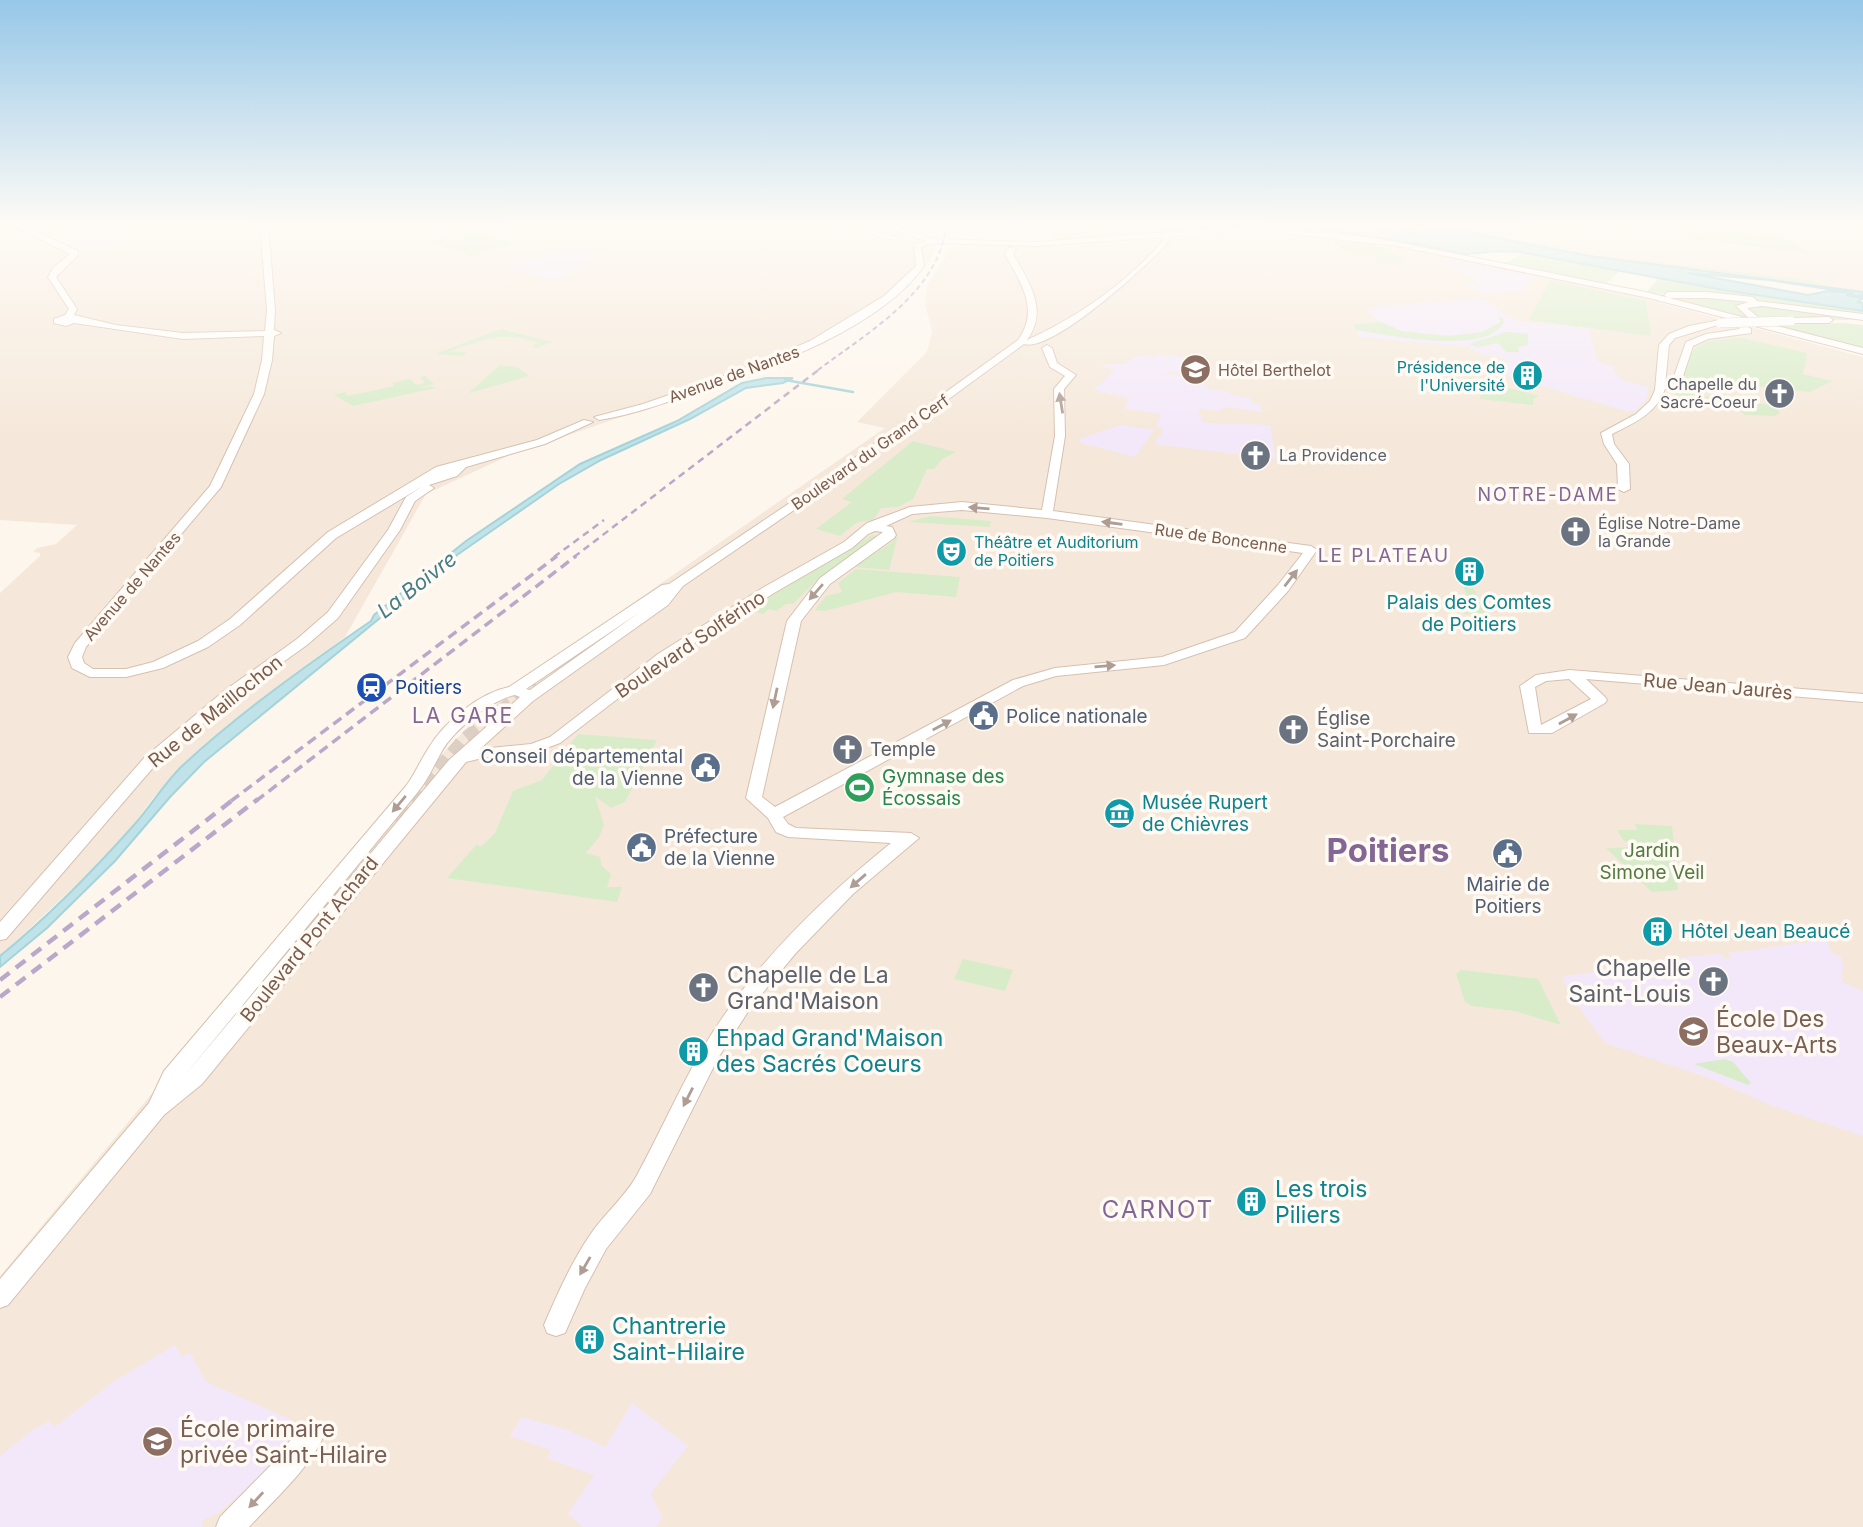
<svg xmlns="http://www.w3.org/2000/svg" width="1863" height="1527" font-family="Inter,sans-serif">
<rect width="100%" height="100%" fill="#fdf6ec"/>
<g fill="#f5e8da">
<polygon points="0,224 937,224 939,239 930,261 908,286 866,318 825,343 777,363 508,456 426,494 345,637 182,767 153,798 135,823 92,870 0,956 0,593 40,556 40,553 33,552 37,548 56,544 77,525 0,520"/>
<polygon points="1342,224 1863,224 1863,292 1595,256 1466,232 1440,230 1412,233 1396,228"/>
<polygon points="1239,233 1373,241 1602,287 1863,357 1863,1527 0,1527 0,1276 388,810 475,720 552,659 885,428 857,422 927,352 932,332 925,304 928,283 954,244 1000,247 1067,246"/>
</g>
<g fill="#f3e8fa">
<polygon points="91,231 96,234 91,235 94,236 107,234 128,243 90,251 61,238"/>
<polygon points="568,247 603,253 579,263 588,265 553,280 503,265 512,261 520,264"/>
<polygon points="1442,258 1464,262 1533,276 1524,291 1483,294 1465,284 1476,283 1476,280 1439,260"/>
<polygon points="1470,299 1484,300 1516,321 1589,328 1597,361 1620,368 1612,368 1622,380 1649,387 1646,400 1635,411 1626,411 1504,375 1507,359 1477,353 1478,351 1467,347 1360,337 1353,324 1380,322 1366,311 1379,307"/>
<polygon points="1158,354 1202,359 1205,364 1179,373 1174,371 1163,374 1199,376 1200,382 1187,383 1207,385 1208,390 1230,391 1230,395 1252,398 1252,403 1259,404 1263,412 1223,407 1221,411 1201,409 1198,414 1202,415 1201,421 1210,423 1270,425 1276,459 1155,444 1164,429 1156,427 1161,414 1124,409 1129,398 1093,390 1115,371 1099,365 1124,364 1140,355 1153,357"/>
<polygon points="1121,425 1154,430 1135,457 1079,442 1079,439"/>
<polygon points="1826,940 1832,953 1840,956 1843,964 1842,982 1863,991 1863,1136 1773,1106 1706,1077 1605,1043 1575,1002 1562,977 1685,957 1720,954 1725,959 1731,958 1728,953"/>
<polygon points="175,1345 182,1357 190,1353 206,1382 292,1420 289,1427 305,1434 288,1454 279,1451 256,1481 219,1512 202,1521 203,1527 0,1527 0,1456 36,1427 38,1428 48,1421 55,1427 113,1382"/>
<polygon points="632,1403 688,1446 651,1493 662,1518 656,1527 583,1527 568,1514 594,1475 547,1458 551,1450 510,1436 522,1417 565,1429 605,1447"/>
</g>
<g fill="#d8ecc9">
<polygon points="1586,224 1709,225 1740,229 1760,239 1772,233 1782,232 1789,224 1853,224 1849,226 1863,227 1863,232 1792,233 1787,239 1809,254"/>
<polygon points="1043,225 1191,230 1057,241 1050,229"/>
<polygon points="1224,226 1328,229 1472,255 1350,235 1261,228 1203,229"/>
<polygon points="462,228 480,236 485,234 515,243 471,256 428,242 442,238 463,241 463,237 447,232"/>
<polygon points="1331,239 1383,247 1406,261 1375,263 1380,258 1346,253"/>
<polygon points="1498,251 1622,269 1604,285 1506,263 1522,254 1481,252"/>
<polygon points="1635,260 1800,279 1827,285 1633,261"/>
<polygon points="1625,270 1723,290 1863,311 1863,315 1739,297 1646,293 1658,279 1623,272"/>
<polygon points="1550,280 1646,301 1651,336 1529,320"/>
<polygon points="1680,295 1756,302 1742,303 1737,307 1753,320 1668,297"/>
<polygon points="1749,304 1863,320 1758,320 1744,306"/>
<path d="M1498,317H1502L1504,322C1487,356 1388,335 1356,330L1353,324L1382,322L1401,331L1448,336L1482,332L1501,322Z"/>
<polygon points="1844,323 1863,325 1863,349 1772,325"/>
<path d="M501,329L552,342L536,348L532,346L538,343C503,331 485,339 451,351L467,353L462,356L435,354Z"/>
<polygon points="1506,332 1528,334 1528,345 1518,347 1519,352 1506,352 1498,343 1477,347 1469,344"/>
<path d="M1741,338L1807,353L1803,374L1832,381L1810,392L1700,380L1702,394L1721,402L1724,408L1707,398L1675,395C1698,349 1680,341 1741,338Z"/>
<polygon points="500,365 517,367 529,376 469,393"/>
<polygon points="425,376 434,384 414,389 432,386 436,388 353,406 334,395 345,392 347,396 394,386 392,383 410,379 416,385 425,383 420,377"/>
<polygon points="1468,377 1539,396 1533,399 1533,405 1480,399 1482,389 1456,385"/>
<polygon points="1741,402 1775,405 1780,413 1775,416 1745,415 1734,406 1735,403"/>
<polygon points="913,441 956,452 942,459 934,469 927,469 913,499 898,507 881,508 874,519 856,523 840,536 816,529 852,502 842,499"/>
<polygon points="930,516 991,521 990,527 908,522"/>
<polygon points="872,535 880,536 818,579 793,604 786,604 777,611 769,609 763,614 748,610"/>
<polygon points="898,535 889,570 853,567 891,543"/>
<polygon points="856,569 960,577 956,597 896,592 825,611 815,610 826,596 842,592 838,583"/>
<polygon points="1463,586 1473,588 1481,600 1498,612 1464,614 1460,600 1469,600"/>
<polygon points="578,734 657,740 625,802 611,808 595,796 604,825 599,837 586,853 600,857 602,866 611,874 607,887 622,887 617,902 447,878 477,844 481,847 495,833 513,791 542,780"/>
<polygon points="1635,824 1672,826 1678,890 1652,892 1606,848 1634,847 1631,842 1624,841 1617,830 1637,830"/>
<polygon points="963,959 1013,970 1005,991 954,979"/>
<polygon points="1461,970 1538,979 1561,1025 1515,1011 1472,1006 1465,1002 1456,974"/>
<polygon points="1725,1059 1733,1062 1751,1083 1748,1085 1694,1064"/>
</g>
<g fill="#bfe3e8" stroke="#a5d3da" stroke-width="2" fill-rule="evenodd">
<path d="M1024,224H1342L1396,228L1412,233L1440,230L1466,232L1590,256L1863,292V296L1846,295L1863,298L1858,302L1863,303V311L1723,290L1519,252L1498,251L1467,254L1395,240L1295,226H1219L1186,230L1039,225L1030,229ZM1688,273L1769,280L1854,293L1828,291L1808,295Z"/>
<path d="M766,378H793L783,383L746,388L690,419L601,460L559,484L457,555L204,762L170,797L115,861L47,928L0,967V956C48,917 93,871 134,825C151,806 163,785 181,767C239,713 307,665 371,621L374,615L466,541L580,464L677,421L742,383Z"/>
</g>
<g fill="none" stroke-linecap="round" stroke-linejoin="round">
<polyline stroke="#a5d3da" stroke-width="2.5" points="785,380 853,392"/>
<polyline stroke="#dcd0c4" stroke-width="14" stroke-dasharray="14 7" stroke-linecap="butt" points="411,801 465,739 536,684"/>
<polyline stroke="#dcd0c4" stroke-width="18" stroke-dasharray="18 10" stroke-linecap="butt" points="395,820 413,799"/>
<defs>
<g id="secondary">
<polygon points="10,224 20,224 78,251 78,255 56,277 77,309 74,315 116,325 183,333 265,331 267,310 260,224 268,224 275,310 274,330 281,333 274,336 272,360 264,394 221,487 86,647 82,657 84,663 93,669 126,669 153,662 198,641 230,619 328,532 436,467 537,440 584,420 593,422 545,444 466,467 457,476 429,485 434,488 415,501 400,530 338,618 307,645 234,697 157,763 6,939 0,940 0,922 145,757 224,691 297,639 328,612 388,530 406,497 423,486 336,538 240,625 208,647 163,668 126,677 90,677 72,668 68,657 75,643 210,486 254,394 262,360 264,336 183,339 74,323 66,326 54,323 54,319 65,315 69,309 48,277 53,268 70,254"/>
<polygon points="833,224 847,224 899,238 895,240"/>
<path d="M877,224H889L933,239L1037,242L1224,228L1343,234L1397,242L1650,293L1750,319L1736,306L1749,302L1707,298H1668L1664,295L1668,292H1707L1753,297L1757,301L1863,314V320L1762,306L1747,308L1758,317V321L1863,348V354L1743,323L1751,329V333L1708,339L1693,346L1679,388L1665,389C1656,414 1634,423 1612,434L1614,444L1629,464L1630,489L1624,492L1618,489L1617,464L1604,444L1601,433L1636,414L1650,401L1655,390L1659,345L1669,334L1689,326L1720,320L1724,323L1675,338L1669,345L1665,385L1672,382L1686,342L1706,334L1740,329L1730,319L1649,298L1397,246L1283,233L1224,232L1174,236C1154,260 1053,353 1024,344L832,484L683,586L668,605L533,701L480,749L531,744L550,737L658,654L764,587L844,542L867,523L910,507L962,502L1042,510L1055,436L1054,389L1065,376L1050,367L1042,348L1047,345L1052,348L1057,363L1076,375L1064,389L1065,436L1053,511L1311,546L1317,550L1288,591L1245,638L1164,665L1056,676L1023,686L783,817L788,824L796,828L911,833L919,838L853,894L795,954L751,1007L718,1058L650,1194L606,1249L585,1288L565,1333L556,1336L547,1333L544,1325C557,1295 571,1263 590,1235C603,1215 624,1198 636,1177C659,1135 678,1091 702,1050C749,969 819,901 891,843L788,837L776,832L768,818L746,798L787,621L820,578L883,532L875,531L868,534L852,548L774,593L668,660L560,743L533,753L486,757L466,762L202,1084L164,1115L8,1305L0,1308V1279L149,1103L164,1071L406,786C415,774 420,761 428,749C444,722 479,693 509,687L662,585L669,584L824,480L1018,340C1040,310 1021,283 1005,254L1009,247L1016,249L1013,254C1029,282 1049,310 1027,340C1080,316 1129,281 1166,237L1037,246L936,243L921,247L924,266C880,329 767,368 697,392C664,403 633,415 599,420L594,417L643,404L738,371L810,341L884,296L916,266L914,244L926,241ZM962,510L1047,518L1303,553L1278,585L1235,632L1162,657L1055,668L1013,680L775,807L762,797L801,621L830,584L894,538L896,535L892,527L886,526L912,514ZM640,612L530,690L526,689ZM515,695L520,697L449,760L185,1075L417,793C428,780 434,765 442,751C454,730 491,700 515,695Z"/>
<polygon points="1791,318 1829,317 1833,320 1829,323 1788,323 1788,319"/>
<path d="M1570,670L1863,694V702L1586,679L1605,697L1607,700L1605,703L1552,733H1529L1520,686L1536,675ZM1569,679L1591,699L1541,725L1535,687L1546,681Z"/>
<path d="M312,1420L321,1424L325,1433C311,1467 274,1500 249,1527H216L220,1517L271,1465L303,1424Z"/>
</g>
</defs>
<use href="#secondary" stroke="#d6c0b0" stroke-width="2"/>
<use href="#secondary" fill="#fff" fill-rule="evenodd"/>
<path stroke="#b9a8c9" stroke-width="2" stroke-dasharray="5 3.5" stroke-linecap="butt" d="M818,370C867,333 941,291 946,224"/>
<g stroke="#b9a8c9" stroke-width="2.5" stroke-dasharray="7 5" stroke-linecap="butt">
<polyline points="554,557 604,520"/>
<polyline points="574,557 821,368"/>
</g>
<g stroke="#b9a8c9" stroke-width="3.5" stroke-dasharray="10 6" stroke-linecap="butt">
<polyline points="231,801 557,556"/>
<polyline points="256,801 576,556"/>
</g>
<g stroke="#b9a8c9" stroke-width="4.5" stroke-dasharray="12 8" stroke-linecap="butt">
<polyline points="0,980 234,799"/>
<polyline points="0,997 258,799"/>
</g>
<defs>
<polyline id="secondary-bridge" points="1720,323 1791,321"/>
</defs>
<use href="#secondary-bridge" stroke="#d6c0b0" stroke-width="10" stroke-linecap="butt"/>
<use href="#secondary-bridge" stroke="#fff" stroke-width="9"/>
</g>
<defs><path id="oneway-solid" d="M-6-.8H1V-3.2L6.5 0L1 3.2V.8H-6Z" transform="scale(1.75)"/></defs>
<g fill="#af9d94">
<use href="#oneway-solid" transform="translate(1061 403) rotate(-99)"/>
<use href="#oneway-solid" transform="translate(979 508) rotate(-175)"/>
<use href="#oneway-solid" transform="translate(1112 523) rotate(-172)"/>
<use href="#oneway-solid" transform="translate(1291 578) rotate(-52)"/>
<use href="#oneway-solid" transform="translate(816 592) rotate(131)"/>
<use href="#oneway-solid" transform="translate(1105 666) rotate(-5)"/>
<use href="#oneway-solid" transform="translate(775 698) rotate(102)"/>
<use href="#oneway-solid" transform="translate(1568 719) rotate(-29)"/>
<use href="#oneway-solid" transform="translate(942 725) rotate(-28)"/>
<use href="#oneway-solid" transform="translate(399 804) rotate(130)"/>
<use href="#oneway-solid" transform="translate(858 881) rotate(139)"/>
<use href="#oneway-solid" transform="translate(688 1097) rotate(117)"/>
<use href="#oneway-solid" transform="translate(585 1266) rotate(120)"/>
<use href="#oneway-solid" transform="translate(256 1500) rotate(133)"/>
</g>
<linearGradient id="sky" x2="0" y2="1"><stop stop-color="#97c7e8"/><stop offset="0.51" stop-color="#fefbf6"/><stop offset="1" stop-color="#fefbf6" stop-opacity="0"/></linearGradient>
<rect width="1863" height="438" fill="url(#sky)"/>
<defs>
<symbol id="university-disc" viewBox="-11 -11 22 22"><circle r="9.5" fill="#8d6e63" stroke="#fffaf3"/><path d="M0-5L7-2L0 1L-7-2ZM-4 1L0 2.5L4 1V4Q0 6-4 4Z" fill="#fff"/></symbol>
<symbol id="building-disc" viewBox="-11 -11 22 22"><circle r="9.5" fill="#0f9aa8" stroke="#fffaf3"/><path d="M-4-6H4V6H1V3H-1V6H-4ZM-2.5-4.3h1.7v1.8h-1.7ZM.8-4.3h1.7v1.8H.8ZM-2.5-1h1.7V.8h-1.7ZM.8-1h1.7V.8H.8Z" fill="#fff"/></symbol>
<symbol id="church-disc" viewBox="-11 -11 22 22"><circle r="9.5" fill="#6b7280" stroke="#fffaf3"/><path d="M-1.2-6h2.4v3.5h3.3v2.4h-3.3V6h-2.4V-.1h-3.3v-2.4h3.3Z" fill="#fff"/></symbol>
<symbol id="theatre-disc" viewBox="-11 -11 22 22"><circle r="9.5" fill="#0f9aa8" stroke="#fffaf3"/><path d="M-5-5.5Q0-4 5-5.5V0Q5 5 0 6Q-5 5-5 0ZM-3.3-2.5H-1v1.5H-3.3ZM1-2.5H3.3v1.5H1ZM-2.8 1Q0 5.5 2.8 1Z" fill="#fff"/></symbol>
<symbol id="station-disc" viewBox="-11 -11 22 22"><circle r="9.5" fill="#1a4fb4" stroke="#fffaf3"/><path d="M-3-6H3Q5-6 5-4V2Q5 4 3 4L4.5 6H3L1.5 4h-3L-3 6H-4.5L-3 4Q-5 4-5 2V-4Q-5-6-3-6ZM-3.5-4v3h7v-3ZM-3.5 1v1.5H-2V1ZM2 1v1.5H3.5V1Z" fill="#fff"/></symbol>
<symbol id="civic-disc" viewBox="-11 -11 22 22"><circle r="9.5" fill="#5c6f8a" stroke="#fffaf3"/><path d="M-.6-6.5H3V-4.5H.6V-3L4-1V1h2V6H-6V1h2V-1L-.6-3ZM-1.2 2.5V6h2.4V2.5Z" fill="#fff"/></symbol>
<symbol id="stadium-disc" viewBox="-11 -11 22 22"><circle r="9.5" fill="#2e9e5b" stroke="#fffaf3"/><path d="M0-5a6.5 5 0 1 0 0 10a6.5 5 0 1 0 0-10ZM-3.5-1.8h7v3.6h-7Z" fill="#fff"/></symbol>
<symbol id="museum-disc" viewBox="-11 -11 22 22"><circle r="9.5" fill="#0f9aa8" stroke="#fffaf3"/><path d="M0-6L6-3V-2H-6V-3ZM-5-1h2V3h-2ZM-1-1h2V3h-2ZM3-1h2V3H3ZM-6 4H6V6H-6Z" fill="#fff"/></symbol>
<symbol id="school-disc" viewBox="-11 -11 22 22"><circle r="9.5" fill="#8d6e63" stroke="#fffaf3"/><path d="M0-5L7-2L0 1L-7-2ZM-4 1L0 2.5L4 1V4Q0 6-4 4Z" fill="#fff"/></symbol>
</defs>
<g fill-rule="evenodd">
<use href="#university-disc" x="1178" y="352" width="35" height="35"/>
<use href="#building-disc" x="1510" y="358" width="35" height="35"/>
<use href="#church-disc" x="1762" y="376" width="35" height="35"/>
<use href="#church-disc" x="1238" y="438" width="35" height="35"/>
<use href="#church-disc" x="1558" y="514" width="35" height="35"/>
<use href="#theatre-disc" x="934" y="534" width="35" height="35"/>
<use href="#building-disc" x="1452" y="554" width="35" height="35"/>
<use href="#station-disc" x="354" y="670" width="35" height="35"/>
<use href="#civic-disc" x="966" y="698" width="35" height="35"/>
<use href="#church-disc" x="1276" y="712" width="35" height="35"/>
<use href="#church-disc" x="830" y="732" width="35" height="35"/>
<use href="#civic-disc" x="688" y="750" width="35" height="35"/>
<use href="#stadium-disc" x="842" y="770" width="35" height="35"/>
<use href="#museum-disc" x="1102" y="796" width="35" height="35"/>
<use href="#civic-disc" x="624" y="830" width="35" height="35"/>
<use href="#civic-disc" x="1490" y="836" width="35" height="35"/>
<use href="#building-disc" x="1640" y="914" width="35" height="35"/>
<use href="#church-disc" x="1696" y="964" width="35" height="35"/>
<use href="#church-disc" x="686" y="970" width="35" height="35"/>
<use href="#university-disc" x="1676" y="1014" width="35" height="35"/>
<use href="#building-disc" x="676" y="1034" width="35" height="35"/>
<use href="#building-disc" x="1234" y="1184" width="35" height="35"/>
<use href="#building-disc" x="572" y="1322" width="35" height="35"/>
<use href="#school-disc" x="140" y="1424" width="35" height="35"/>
</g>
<g text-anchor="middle" stroke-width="7" stroke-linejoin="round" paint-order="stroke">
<g font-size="16" fill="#0d838f" stroke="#fffaf3" text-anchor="end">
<text x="1505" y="373">Présidence de<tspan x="1505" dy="18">l'Université</tspan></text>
<text x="974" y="548" text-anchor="start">Théâtre et Auditorium<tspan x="974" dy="18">de Poitiers</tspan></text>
</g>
<g font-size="16" fill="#785e54" stroke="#fffaf3" text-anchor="start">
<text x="1218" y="376">Hôtel Berthelot</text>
</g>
<g font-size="16" fill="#7a5c4d" stroke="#fffaf3">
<text transform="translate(734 374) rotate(-20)" y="6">Avenue de Nantes</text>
<text transform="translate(870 452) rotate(-35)" y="6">Boulevard du Grand Cerf</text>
<text transform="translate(1221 538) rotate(8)" y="6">Rue de Boncenne</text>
<text transform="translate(132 586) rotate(-49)" y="6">Avenue de Nantes</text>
</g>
<g font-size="16" fill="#5b616d" stroke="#fffaf3" text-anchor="start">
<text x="1757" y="390" text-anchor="end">Chapelle du<tspan x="1757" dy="18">Sacré-Coeur</tspan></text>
<text x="1279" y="461">La Providence</text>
<text x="1598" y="529">Église Notre-Dame<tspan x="1598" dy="18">la Grande</tspan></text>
</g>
<g font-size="18" letter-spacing="2" fill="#846695" stroke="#fffaf3">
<text x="1548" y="501">NOTRE-DAME</text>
</g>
<g font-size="19" letter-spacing="2" fill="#846695" stroke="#fffaf3">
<text x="1384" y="562">LE PLATEAU</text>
</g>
<g font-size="19" fill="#0d838f" stroke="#fffaf3" text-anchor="start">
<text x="1469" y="609" text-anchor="middle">Palais des Comtes<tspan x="1469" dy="22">de Poitiers</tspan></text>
<text x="1142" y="809">Musée Rupert<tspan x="1142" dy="22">de Chièvres</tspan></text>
<text x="1681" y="938">Hôtel Jean Beaucé</text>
</g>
<g font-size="19" fill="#7a5c4d" stroke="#fffaf3">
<text transform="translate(690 644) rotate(-34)" y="7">Boulevard Solférino</text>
<text transform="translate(1718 686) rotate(5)" y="7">Rue Jean Jaurès</text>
<text transform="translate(215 711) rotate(-39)" y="7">Rue de Maillochon</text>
<text transform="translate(309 939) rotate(-51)" y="7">Boulevard Pont Achard</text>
</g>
<g font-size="19" fill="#164399" stroke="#fffaf3" text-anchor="start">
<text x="395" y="694">Poitiers</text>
</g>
<g font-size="19" fill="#4e5e75" stroke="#fffaf3" text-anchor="start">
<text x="1006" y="723">Police nationale</text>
<text x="683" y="763" text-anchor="end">Conseil départemental<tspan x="683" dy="22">de la Vienne</tspan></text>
<text x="664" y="843">Préfecture<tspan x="664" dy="22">de la Vienne</tspan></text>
<text x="1508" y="891" text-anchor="middle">Mairie de<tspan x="1508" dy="22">Poitiers</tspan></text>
</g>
<g font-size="19" fill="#5b616d" stroke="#fffaf3" text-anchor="start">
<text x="1317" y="725">Église<tspan x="1317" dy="22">Saint-Porchaire</tspan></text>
<text x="870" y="756">Temple</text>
</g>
<g font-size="19" fill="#27864d" stroke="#fffaf3" text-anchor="start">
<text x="882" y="783">Gymnase des<tspan x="882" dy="22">Écossais</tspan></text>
</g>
<g font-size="19" fill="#537a41" stroke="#fffaf3">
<text x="1652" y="857">Jardin<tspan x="1652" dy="22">Simone Veil</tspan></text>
</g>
<g font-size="21" font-style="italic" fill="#437c86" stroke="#fffaf3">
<text transform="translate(417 585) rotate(-38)" y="7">La Boivre</text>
</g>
<g font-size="21" letter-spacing="2" fill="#846695" stroke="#fffaf3">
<text x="463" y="723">LA GARE</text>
</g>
<g font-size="23" fill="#5b616d" stroke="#fffaf3" text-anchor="end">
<text x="1691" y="976">Chapelle<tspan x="1691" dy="26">Saint-Louis</tspan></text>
<text x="727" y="983" text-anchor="start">Chapelle de La<tspan x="727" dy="26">Grand'Maison</tspan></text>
</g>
<g font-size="23" fill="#785e54" stroke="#fffaf3" text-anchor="start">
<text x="1716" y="1027">École Des<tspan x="1716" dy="26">Beaux-Arts</tspan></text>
<text x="180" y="1437">École primaire<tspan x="180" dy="26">privée Saint-Hilaire</tspan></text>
</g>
<g font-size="23" fill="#0d838f" stroke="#fffaf3" text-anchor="start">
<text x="716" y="1046">Ehpad Grand'Maison<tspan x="716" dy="26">des Sacrés Coeurs</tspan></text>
<text x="1275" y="1197">Les trois<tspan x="1275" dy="26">Piliers</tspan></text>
<text x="612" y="1334">Chantrerie<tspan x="612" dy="26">Saint-Hilaire</tspan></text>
</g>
<g font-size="24" letter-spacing="2" fill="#846695" stroke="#fffaf3">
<text x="1158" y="1218">CARNOT</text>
</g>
<g font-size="33" font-weight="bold" fill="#846695" stroke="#fffaf3">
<text x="1388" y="862">Poitiers</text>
</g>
</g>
</svg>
